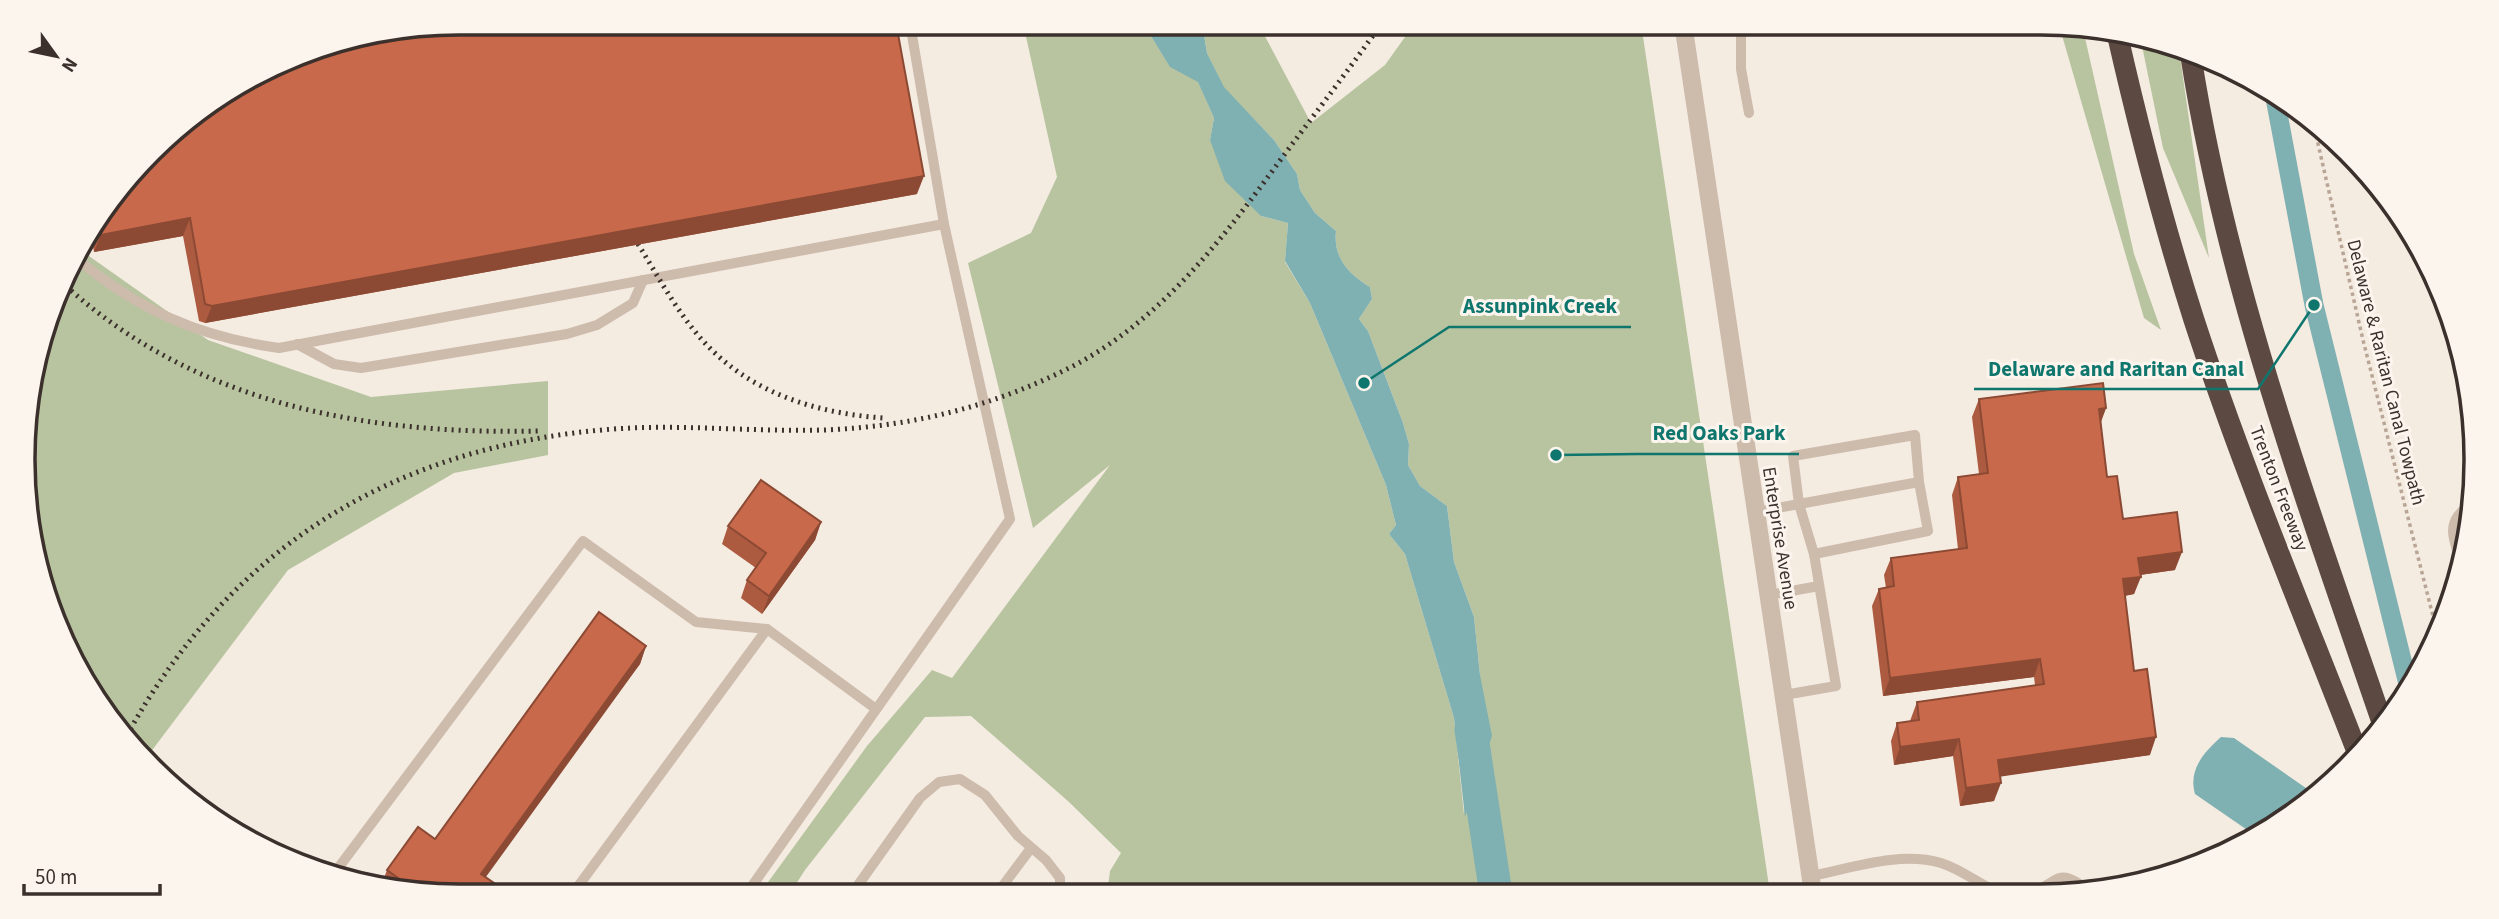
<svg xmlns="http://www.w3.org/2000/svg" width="2499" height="919" font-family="'Source Sans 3',sans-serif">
<rect width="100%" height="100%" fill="#f4ebe1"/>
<g fill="#b8c4a0">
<path d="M1023,23H1143L1170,66L1198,81L1214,118L1210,140L1261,216L1288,223L1285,262L1310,303L1386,485L1396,525L1389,534L1405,554L1454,718L1464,814L1480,675L1474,617L1454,562L1447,506L1420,486L1408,465L1409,444L1403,423L1368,331L1359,319L1372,299L1370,287C1348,274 1333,257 1336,231L1315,213L1300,190L1297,174L1274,140L1224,88L1207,53L1202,23H1258L1311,123L1385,65L1415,23H1641L1770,893L1107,895L1110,871L1121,853L1069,802L971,716L925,717L805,870L789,895L758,896L867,746L932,670L952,678L1110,465L1033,528L968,263L1031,233L1057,177Z"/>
<polygon points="2059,25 2083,29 2134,254 2161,330 2144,318"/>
<polygon points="2140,36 2153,38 2179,50 2209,258 2163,148"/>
<polygon points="79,249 208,340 371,397 548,381 548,455 454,473 288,570 147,757 96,702 31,545 27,402"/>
</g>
<g fill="#7fb0b2">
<path d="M1143,23H1202L1207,53L1224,87L1274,140L1297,174L1300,190L1315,213L1336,231C1333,257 1348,274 1370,287L1372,299L1359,319L1368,331L1403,423L1409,444L1408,465L1420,486L1447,506L1454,562L1474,617L1480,675L1492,736L1465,817L1454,718L1405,554L1389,534L1396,525L1386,485L1310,303L1285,261L1288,223L1261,216L1225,181L1210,140L1214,118L1198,82L1170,67Z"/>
<path d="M2221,737L2234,738L2316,795L2256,836L2195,794C2188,770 2204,752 2221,737Z"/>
</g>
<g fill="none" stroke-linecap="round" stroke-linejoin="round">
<polyline stroke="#7fb0b2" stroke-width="19" points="2275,98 2314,305 2409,688"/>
<polyline stroke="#7fb0b2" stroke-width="33" points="1471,730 1496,894"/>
<polyline stroke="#b9a596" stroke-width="3.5" stroke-dasharray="3.5 3.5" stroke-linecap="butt" points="2313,122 2363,340 2436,628"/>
<g stroke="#cdbbac" stroke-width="10">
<polyline points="1741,23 1741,69 1749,113"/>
<path d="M76,258C138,310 199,337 279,348L944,224"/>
<polyline points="297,344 334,364 361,368 567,334 597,325 633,303 643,280"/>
<polyline points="1756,512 1919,482 1915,435 1793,456 1799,504 1814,554 1928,531 1919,482"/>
<path d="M2462,565C2455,543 2444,524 2466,508"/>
<polyline points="1769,595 1819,586"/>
<polyline points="1784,695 1836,686 1814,554"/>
<polyline points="333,875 583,541 696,622 767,629 876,709"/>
<path d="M1811,876C1852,868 1900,851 1941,863C1963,870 1980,885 2000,893"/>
<path d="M2031,893C2064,879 2056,867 2092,892"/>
<polyline points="851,895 920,798 939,782 960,779 985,795 1018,836 1046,860 1060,878 1060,895"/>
<polyline points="996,895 1031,848"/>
<polyline points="571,896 767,629"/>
<polyline points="745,896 1010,519 944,224 910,23"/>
</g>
<polyline stroke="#cdbbac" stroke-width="18" points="1683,23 1813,893"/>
<g stroke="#5c4a42" stroke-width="21">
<path d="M2117,33C2139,130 2164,226 2194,320C2242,467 2302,610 2358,754"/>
<path d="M2191,57C2227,287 2308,505 2383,725"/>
</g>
<g stroke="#3b302b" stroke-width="5" stroke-dasharray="2 5" stroke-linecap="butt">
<path d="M638,244C661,281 684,325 716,354C762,397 824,414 884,418"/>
<path d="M66,286C197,405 368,435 539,431"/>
<path d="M127,735C233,544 397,445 614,429C683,424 753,432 823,430C911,427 996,406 1075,365C1168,315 1229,230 1290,147C1321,106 1352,65 1382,23"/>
</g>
</g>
<g fill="#ac5a40">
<polygon points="172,131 917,194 205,323 199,321 183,236 94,252 90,230"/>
<polygon points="1979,399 2106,408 2101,422 2107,477 2123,519 2175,570 2140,575 2134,594 2125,596 2134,671 2150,755 2000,776 1994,801 1960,806 1953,756 1894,765 1891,741 1897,723 1910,721 1917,702 2035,685 2034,677 1883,696 1872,606 1879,589 1886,588 1884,575 1891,558 1958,549 1952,495 1958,477 1979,474 1972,417"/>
<polygon points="821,522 815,540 762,614 741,598 747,580 756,568 722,544 728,526"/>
<polygon points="646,646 640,664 459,896 381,886 387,870 435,839"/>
</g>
<g fill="#8c4a34">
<polygon points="924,176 917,194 205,323 212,306"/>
<polygon points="190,218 183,236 94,252 101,235"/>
<polygon points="2106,408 2099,426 2099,409"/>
<polygon points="821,522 815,540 762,614 769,596"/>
<polygon points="2182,552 2175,570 2132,576 2138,558"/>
<polygon points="2141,577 2134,594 2117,597 2123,579"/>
<polygon points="646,646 640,664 475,892 481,874"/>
<polygon points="2040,659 2034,677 1883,696 1890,678"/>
<polygon points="2156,737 2150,755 1991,778 1998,760"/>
<polygon points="1959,739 1953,756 1894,765 1900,747"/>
<polygon points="2001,783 1994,801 1960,806 1966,788"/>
<polygon points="494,883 489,896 484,896"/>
</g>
<g fill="#c8694b" stroke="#8c4a34" stroke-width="2">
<polygon points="459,23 896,23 924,176 212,306 205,304 190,218 101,235 98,221 172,131 319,46"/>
<polygon points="2103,383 2106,408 2099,409 2107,477 2117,476 2123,519 2177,512 2182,552 2138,558 2141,577 2123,579 2134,671 2147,669 2156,737 1998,760 2001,783 1966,788 1959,739 1900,747 1897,723 1919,720 1917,702 2044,684 2040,659 1890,678 1879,589 1894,586 1891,558 1967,548 1958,477 1988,473 1979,399"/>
<polygon points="761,480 821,522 769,596 747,580 766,553 728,526"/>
<polygon points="599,612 646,646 481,874 494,883 484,896 459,896 415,890 387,870 418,827 435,839"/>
</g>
<g text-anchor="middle" stroke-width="6" stroke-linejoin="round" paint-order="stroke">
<g font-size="19" fill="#3b302b" stroke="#fbf5ee">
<text transform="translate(2387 372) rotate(76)" y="7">Delaware &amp; Raritan Canal Towpath</text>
<text transform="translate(2280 488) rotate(69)" y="7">Trenton Freeway</text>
<text transform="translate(1781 538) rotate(81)" y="7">Enterprise Avenue</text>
</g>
</g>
<path d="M0 0H2499V919H0ZM459 35H2040A424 424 0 0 1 2464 459V460A424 424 0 0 1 2040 884H459A424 424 0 0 1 35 460V459A424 424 0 0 1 459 35Z" fill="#fbf5ee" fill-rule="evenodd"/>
<path fill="none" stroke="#3b302b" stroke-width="3.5" d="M459 35H2040A424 424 0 0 1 2464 459V460A424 424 0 0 1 2040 884H459A424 424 0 0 1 35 460V459A424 424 0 0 1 459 35Z"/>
<path fill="none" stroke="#0f766e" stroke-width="2.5" d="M1364 383L1449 327H1631M2314 305L2258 389H1974M1556 455L1638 454H1799"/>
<g fill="#0f766e" stroke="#fbf5ee" stroke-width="2.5">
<circle cx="1364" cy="383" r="7"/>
<circle cx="2314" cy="305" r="7"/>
<circle cx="1556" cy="455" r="7"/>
</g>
<g font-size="21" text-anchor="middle" font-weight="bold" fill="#0f766e" stroke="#fbf5ee" stroke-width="6" stroke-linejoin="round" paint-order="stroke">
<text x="1540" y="313">Assunpink Creek</text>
<text x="2116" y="376">Delaware and Raritan Canal</text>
<text x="1719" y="440">Red Oaks Park</text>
</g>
<g transform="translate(56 56) rotate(123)" stroke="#fbf5ee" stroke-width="5" paint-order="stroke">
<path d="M0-5L12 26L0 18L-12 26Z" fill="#3b302b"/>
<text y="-10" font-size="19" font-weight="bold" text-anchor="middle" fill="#3b302b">N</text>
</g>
<path d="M24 884v10h136v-10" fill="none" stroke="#3b302b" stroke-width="3.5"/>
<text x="35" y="884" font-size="21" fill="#3b302b" stroke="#fbf5ee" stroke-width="5" paint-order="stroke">50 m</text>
</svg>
